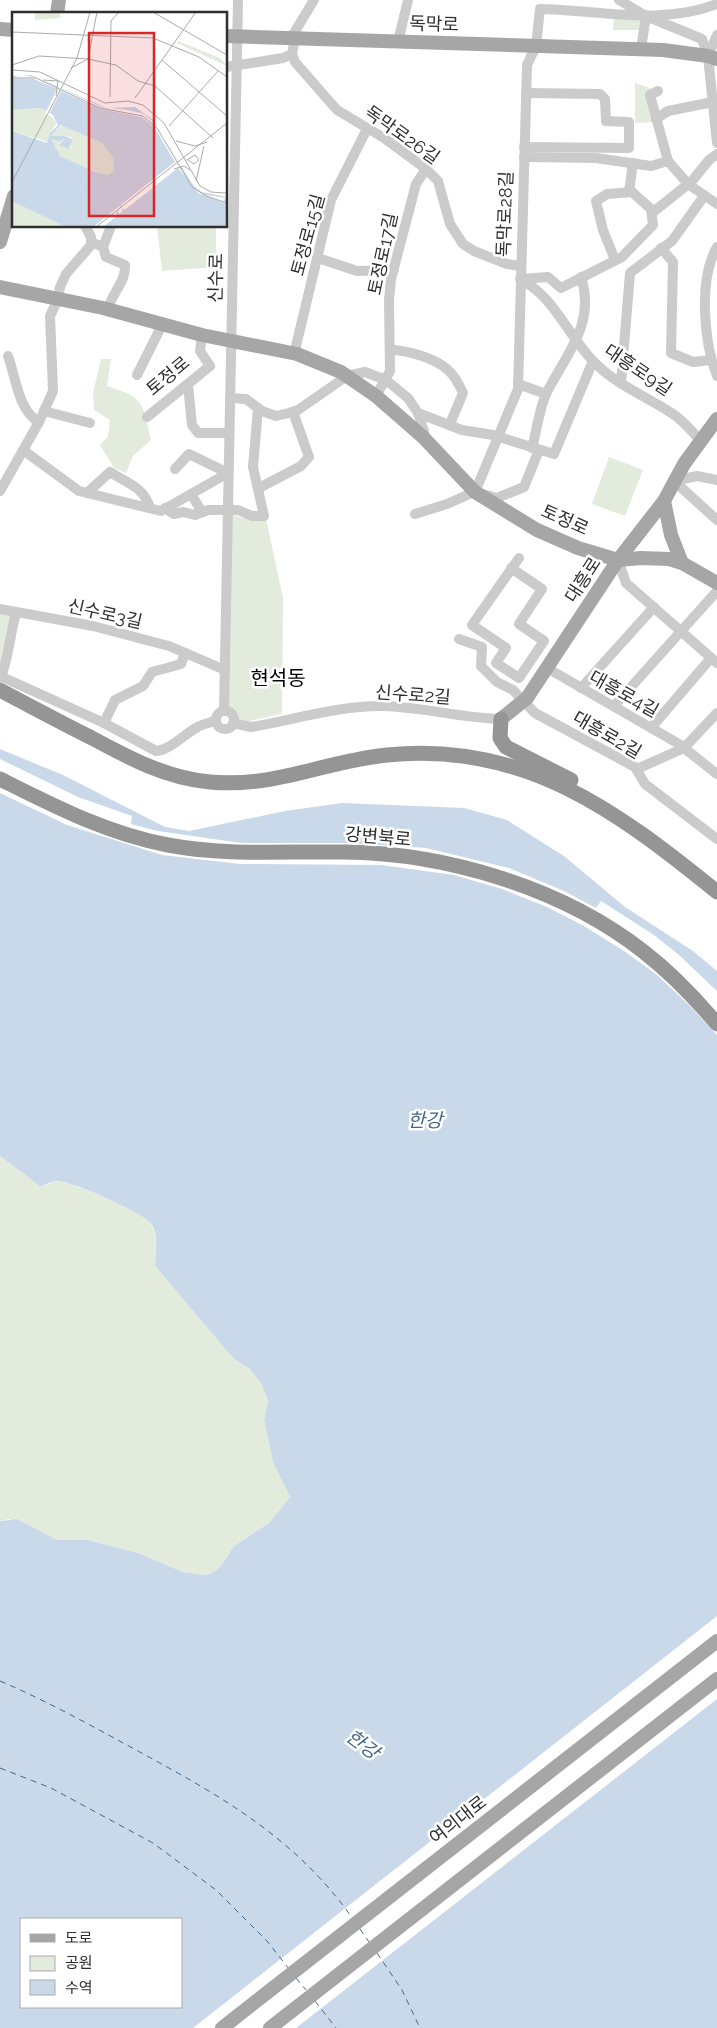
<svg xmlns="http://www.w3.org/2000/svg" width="717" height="2028" font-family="Raleway,'Noto Sans KR',sans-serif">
<rect width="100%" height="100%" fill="#fff"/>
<g fill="#e3ebdd">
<polygon points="614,16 641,20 639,30 613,30"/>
<polygon points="635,83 652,89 653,122 635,123"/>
<polygon points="157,226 216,226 216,267 162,271"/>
<path d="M101,359H111L107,386C145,398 143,403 151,440L133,456L126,473L114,468L100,445L108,437L110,420L94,410L93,393Z"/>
<polygon points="609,457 643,470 625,516 592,504"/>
<polygon points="232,515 247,519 266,519 283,598 282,714 249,721 227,717"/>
<polygon points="0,613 11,615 0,667"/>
<path d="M0,1156L41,1187L55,1181L62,1182C83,1188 145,1209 153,1228C158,1240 155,1254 155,1266L233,1358L250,1369L262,1385L268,1401L264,1420L273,1463L290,1497L269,1523L234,1546L220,1567L210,1574L203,1575L183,1572L138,1553L88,1540H57L9,1519L0,1521Z"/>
</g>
<path fill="#cad9e9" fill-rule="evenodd" d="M0,749L63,775L165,827L189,831L285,811L342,803L464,808L507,820L564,856L625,907L693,951L717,971V2028H0V1521L17,1519L57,1540H88L138,1553L183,1572L203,1575L210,1574L220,1567L234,1546L269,1523L290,1497L273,1463L264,1420L268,1401L262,1385L250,1369L233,1358L155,1266C155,1253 159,1237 152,1225C144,1212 70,1180 55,1181C50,1182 46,1184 41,1187L0,1156ZM21,1919H181V2007H21Z"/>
<g fill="#fff">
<polygon points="0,759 78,797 132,816 131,824 158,831 241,843 346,843 426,848 509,868 564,891 596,908 601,901 654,935 679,955 717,991 717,1035 689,1005 656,974 624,951 584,926 547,907 502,889 454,875 381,865 240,864 162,855 67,825 0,793"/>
<polygon points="717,1616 717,1699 296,2028 193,2028"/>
</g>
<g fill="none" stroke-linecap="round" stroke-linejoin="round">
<g stroke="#41668b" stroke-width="1" stroke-dasharray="6 5" stroke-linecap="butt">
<path d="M0,1681C47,1701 92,1726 136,1750C221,1796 296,1838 353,1919"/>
<polyline points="0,1768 51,1788 153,1843 216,1890 267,1941 289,1969"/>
<polyline points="360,1929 369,1942"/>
<polyline points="377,1953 402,1990 420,2028"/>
<polyline points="296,1978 306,1990"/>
<polyline points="315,2001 336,2028"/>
</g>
<g stroke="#cbcbcb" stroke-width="10">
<polyline points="619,0 646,16 702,39 708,56 717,143"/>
<polyline points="291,38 314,0"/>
<polyline points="295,38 292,54 295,62 337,110 384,138 426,169 438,181 450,224 463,244 474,251 507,264 520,266"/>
<polyline points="398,42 408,0"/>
<polyline points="641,49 646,16"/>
<polyline points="708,56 717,35"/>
<polyline points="226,67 283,58 292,54"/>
<polyline points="658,91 650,95 668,161 688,184 717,204"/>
<polyline points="656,119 668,111 713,102"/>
<polyline points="524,147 629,148 629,122 606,121 605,99 600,94 526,93"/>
<polyline points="524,157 596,158 651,166 668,161"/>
<polyline points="629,192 633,163"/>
<polyline points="652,213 692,181 709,160 717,154"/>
<path d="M91,242L103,247L106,257L125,265C126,283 111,293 108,310"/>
<polyline points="103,247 111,226"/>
<path d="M717,247C698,280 704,342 717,376"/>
<polyline points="661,248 673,262 671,353 693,362 710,360"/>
<polyline points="318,258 357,271 394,270"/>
<polyline points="520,279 548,277 561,288 622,257 653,225 651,209 632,192 607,194 596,201 603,230 615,260"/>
<path d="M521,280C553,295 569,337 594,362C616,385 648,397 673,414C684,421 692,432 701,441"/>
<path d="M390,350C407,350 435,358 448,370C455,376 459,384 463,393L450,424"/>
<polyline points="297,354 296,346 331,200 367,129"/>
<path d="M8,356C16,378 18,410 39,422"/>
<polyline points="137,375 162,325"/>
<polyline points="621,383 630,273 672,241 704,196"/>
<polyline points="518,384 546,394"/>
<polyline points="188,385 192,425 198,433 229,433"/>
<polyline points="376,396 390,371 389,300 391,279 416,184 426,169"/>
<polyline points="230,398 246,399 262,411 276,416 289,413 298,410 347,376 365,372 386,380 408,398 418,413 462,430 493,435 554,454 593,361"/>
<polyline points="44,411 90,423"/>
<polyline points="418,413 424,431 423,437"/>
<polyline points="147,417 210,366 200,351 202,335"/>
<path d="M532,448C537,430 539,408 547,392C567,353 596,323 581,277"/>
<polyline points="23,450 79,491 161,511 228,473"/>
<path d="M539,450L524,487L497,498L475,492L518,389L527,65L536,46L540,9C600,10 660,26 717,4"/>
<polyline points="175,469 189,454 228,473"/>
<polyline points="674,481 717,520"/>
<polyline points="674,481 697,476 717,480"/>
<polyline points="259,488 301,466 309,457 293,412"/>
<polyline points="0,491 39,422 53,391 50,316 58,299 60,287 66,274 91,245 91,237 85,226"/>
<path d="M87,493L110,472C127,483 144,487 150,508"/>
<polyline points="191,494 202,512"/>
<polyline points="165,508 174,514 183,512 195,515 208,510 238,510 252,516 264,516 253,467 258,408"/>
<polyline points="415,514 447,504 474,492"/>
<polyline points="618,560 626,583 717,663"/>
<polyline points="511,568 542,589 519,624 544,641 519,678 496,663 506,648 472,625 519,558"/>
<polyline points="0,609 93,626 169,646 225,670"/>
<polyline points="459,639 482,647 481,666 497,682 513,690 535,713 635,767 645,784 717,839"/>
<polyline points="547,668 679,744 717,774"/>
<path d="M0,676L104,723L156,751C170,750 183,735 196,728C202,724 209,723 215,721"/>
<path d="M1,677C9,656 10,634 16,613"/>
<polyline points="581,688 654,607"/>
<polyline points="614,706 717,591"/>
<circle cx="225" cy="720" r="9"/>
<polyline points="224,711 238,0"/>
<polyline points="104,723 115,700 143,686 152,672 181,664 185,653"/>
<path d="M233,723L251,727C293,720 342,705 383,706C423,707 462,718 501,719"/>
<polyline points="651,728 711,658"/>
<polyline points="637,769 684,748 717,713"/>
</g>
<g stroke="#a6a6a6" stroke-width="14">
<polyline points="57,14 59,0"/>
<polyline points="0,29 14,30"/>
<polyline points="226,36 663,50 708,56 717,59"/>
<polyline points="0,242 14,196"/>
<polyline points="0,287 103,308 202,335 297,354 341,372 376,396 423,437 475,492 537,530 578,548 618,560 641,558 669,559 682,563 717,583"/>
<polyline points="664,501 671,535 682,563"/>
<polyline points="501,719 527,698 618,560 664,501 684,464 717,419"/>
<polyline points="222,2028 717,1641"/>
<polyline points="270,2028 717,1679"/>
</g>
<g stroke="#959595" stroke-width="15">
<path d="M0,690C30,706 60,722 90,737C129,758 166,778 210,782C276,788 325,761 387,755C524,741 617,811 717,892"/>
<polyline points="501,719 500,738 506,747 571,780"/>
<path d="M0,779C54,806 108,834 168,845C226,856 284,851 344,852C446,853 563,888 644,952C671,973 695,998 717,1024"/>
</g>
</g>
<g text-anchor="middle" stroke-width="5" stroke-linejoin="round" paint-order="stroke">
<g font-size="18" fill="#2e2e2e" stroke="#fff">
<text transform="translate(434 24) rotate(2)" y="6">독막로</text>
<text transform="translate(402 135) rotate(35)" y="6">독막로26길</text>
<text transform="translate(505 214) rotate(-88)" y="6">독막로28길</text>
<text transform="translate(308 235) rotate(-75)" y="6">토정로15길</text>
<text transform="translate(383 254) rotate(-78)" y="6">토정로17길</text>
<text transform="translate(216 278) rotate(-89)" y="6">신수로</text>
<text transform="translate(638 370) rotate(34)" y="6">대흥로9길</text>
<text transform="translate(168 376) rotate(-40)" y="6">토정로</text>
<text transform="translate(565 520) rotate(24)" y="6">토정로</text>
<text transform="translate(583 580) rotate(-57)" y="6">대흥로</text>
<text transform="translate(105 614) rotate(13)" y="6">신수로3길</text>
<text transform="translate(624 694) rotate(29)" y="6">대흥로4길</text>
<text transform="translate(413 695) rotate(4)" y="6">신수로2길</text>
<text transform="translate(607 735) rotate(30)" y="6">대흥로2길</text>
<text transform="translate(378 837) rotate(5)" y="6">강변북로</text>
<text transform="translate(458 1820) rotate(-38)" y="6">여의대로</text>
</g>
<g font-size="19" font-style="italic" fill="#41668b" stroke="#fff">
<text x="425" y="1127">한강</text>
<text transform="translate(363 1744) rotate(37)" y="7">한강</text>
</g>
<g font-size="20" fill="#000" stroke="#fff">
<text x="278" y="685">현석동</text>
</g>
</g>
<g transform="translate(12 12)">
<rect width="215" height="215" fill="#fff"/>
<path d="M23,0H47L49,6L23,8ZM166,29L208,46L215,54L165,31ZM30,96L45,110L37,123L38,127L53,126L47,132L59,136L60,125L39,124L50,113L90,131L101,146L102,159L96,163L77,158L48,144L40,131L0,119V98ZM0,189L20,197L55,215H0Z" fill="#e3ebdd"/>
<path d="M19,63L95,96L123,95L140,107L181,173L190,180L215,185V215H54L0,189V119L35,131L38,121L46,113L41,103L29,96L0,98V64ZM49,113L90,131L101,146L102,159L96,163L83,160L48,144L39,127L48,129L53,126L47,133L57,137L61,127L52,124H39Z" fill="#cad9e9" fill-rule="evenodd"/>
<path d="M10,63L26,66L46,76L48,73L50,77L90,95L116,98L132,102L145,113L165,148L169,147L171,152L168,156L181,175L192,183L215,186L211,188L215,192L186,181L166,156L91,215H81L163,150L142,115L130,105L89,97L49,79L36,104L33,102L45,77L22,67L0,66Z" fill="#fff"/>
<path fill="none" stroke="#cad9e9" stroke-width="2.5" d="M14,147L79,174L109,194M11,155L82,183L102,197M111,197L117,215M105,200L112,215"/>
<path fill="none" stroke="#ababab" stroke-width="1" d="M141,0L215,43M0,20L141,26L187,45L215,65M150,48L215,104M0,53L27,44L76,47L104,53L126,69L143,74L201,126M59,56L76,47L85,0M0,58L28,60L93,91L116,89L131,93L152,111L188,174L199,180L215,181M0,66H24L88,96L131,104L145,116L180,175L194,184L215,191M31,68L46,69L44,84M98,85L99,9L107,0M123,86L184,0M157,114L206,59M164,129L183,134L195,130M173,149L183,143L187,148L182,152L176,148M162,157L172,154L178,158M184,169L192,134M0,170L65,46L78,0M84,215L215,111"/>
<path fill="#d62828" fill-opacity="0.15" stroke="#d62828" stroke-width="2.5" d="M77,21H142V204H77Z"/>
<rect width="215" height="215" fill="none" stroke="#2e2e2e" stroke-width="2.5"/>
</g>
<rect x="20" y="1918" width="162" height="90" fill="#ffffff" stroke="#ababab"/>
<rect x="30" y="1934" width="25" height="8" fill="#a6a6a6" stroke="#ababab"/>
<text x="65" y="1943" font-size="15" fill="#2e2e2e">도로</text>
<rect x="30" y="1956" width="25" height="15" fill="#e3ebdd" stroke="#ababab"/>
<text x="65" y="1968" font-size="15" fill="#2e2e2e">공원</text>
<rect x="30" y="1980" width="25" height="15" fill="#cad9e9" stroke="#ababab"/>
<text x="65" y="1993" font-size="15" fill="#2e2e2e">수역</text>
</svg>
